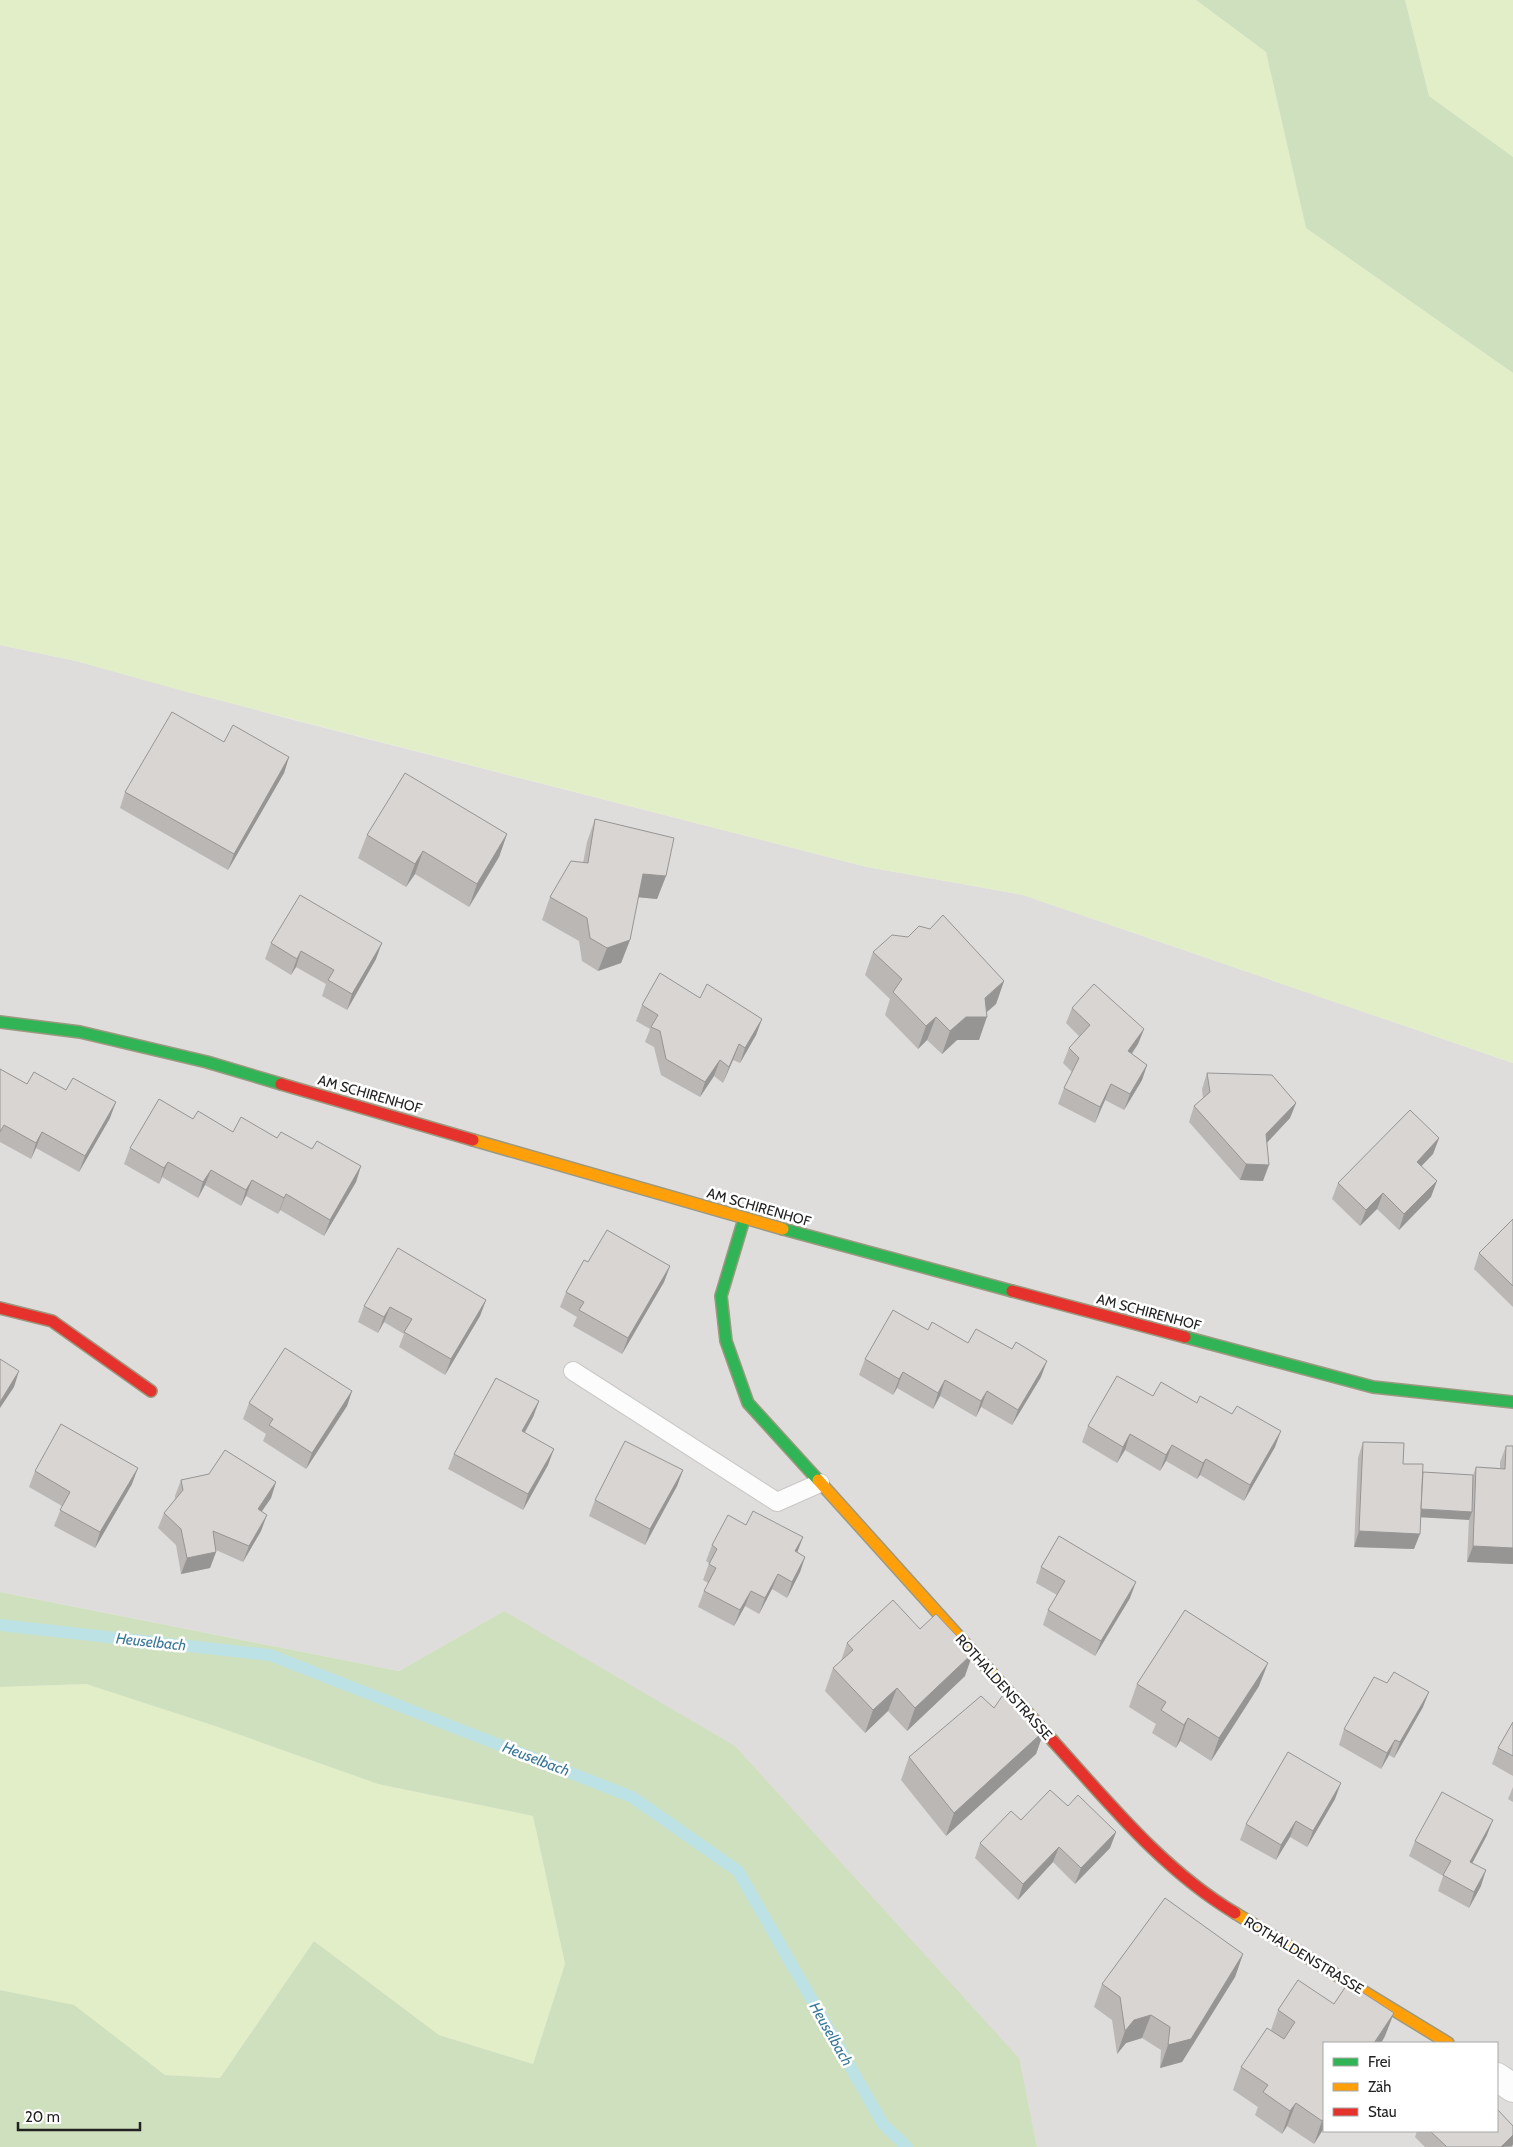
<svg xmlns="http://www.w3.org/2000/svg" width="1513" height="2147" font-family="Cabin,sans-serif">
<rect width="100%" height="100%" fill="#f0edea"/>
<path fill="#dfdddc" fill-rule="evenodd" d="M0,645L76,661L286,718L867,867L1023,895L1513,1063V2147H1037L1018,2058L504,1611L399,1671L0,1592ZM1324,2043H1497V2131H1324Z"/>
<g fill="#e2eec7">
<polygon points="0,0 1196,0 1266,52 1306,228 1513,373 1513,1063 1023,895 867,867 183,691 76,661 0,645"/>
<polygon points="1405,0 1513,0 1513,157 1429,96"/>
<polygon points="86,1684 215,1726 378,1784 533,1816 565,1964 533,2064 439,2035 314,1941 220,2078 165,2075 74,2006 0,1990 0,1687"/>
</g>
<g fill="#cfe0be">
<polygon points="1196,0 1405,0 1429,96 1513,157 1513,373 1306,228 1266,52"/>
<polygon points="0,1592 399,1671 504,1611 735,1746 1019,2058 1037,2147 0,2147 0,1990 74,2005 165,2075 220,2078 314,1941 439,2035 533,2064 565,1964 533,1816 378,1784 215,1726 86,1684 0,1687"/>
</g>
<g fill="none" stroke-linecap="round" stroke-linejoin="round">
<polyline stroke="#bce2e5" stroke-width="12" points="0,1625 270,1655 632,1797 738,1871 883,2124 907,2147"/>
<defs>
<polyline id="lane" points="573,1371 777,1502 820,1483"/>
<polyline id="street" points="1497,2077 1513,2088"/>
<g id="fast">
<polyline points="0,1022 80,1032 207,1062 281,1084"/>
<polyline points="744,1219 721,1296 726,1341 748,1403 818,1480"/>
<polyline points="783,1229 1012,1291"/>
<polyline points="1185,1337 1373,1387 1513,1402"/>
</g>
<g id="slow">
<polyline points="473,1140 783,1229"/>
<polyline points="818,1480 1053,1741"/>
<polyline points="1235,1913 1448,2043"/>
</g>
<g id="jam">
<polyline points="281,1084 473,1140"/>
<polyline points="1012,1291 1185,1337"/>
<polyline points="0,1308 52,1321 151,1391"/>
<path d="M1053,1741C1109,1803 1163,1870 1235,1913"/>
</g>
</defs>
<use href="#lane" stroke="#c9c8c6" stroke-width="20"/>
<use href="#street" stroke="#c9c8c6" stroke-width="30"/>
<use href="#fast" stroke="#9c9980" stroke-width="14"/>
<use href="#slow" stroke="#9c9980" stroke-width="14"/>
<use href="#jam" stroke="#9c9980" stroke-width="14"/>
<use href="#lane" stroke="#fdfcfc" stroke-width="18"/>
<use href="#street" stroke="#fdfcfc" stroke-width="28"/>
<use href="#fast" stroke="#30b455" stroke-width="11"/>
<use href="#slow" stroke="#ff9f0a" stroke-width="11"/>
<use href="#jam" stroke="#e5322d" stroke-width="11"/>
</g>
<g fill="#bab7b5">
<polygon points="224,742 289,757 284,773 228,870 120,808 125,792"/>
<polygon points="595,819 666,876 657,899 638,897 630,940 621,963 598,971 582,961 579,941 542,920 550,897 583,863 587,842"/>
<polygon points="507,834 499,857 469,907 415,874 406,887 358,858 367,835"/>
<polygon points="908,937 1004,981 996,1004 987,1012 979,1040 957,1040 942,1054 927,1040 918,1049 885,1015 890,999 865,975 873,952"/>
<polygon points="271,943 376,959 347,1010 322,996 326,984 296,967 291,975 265,959"/>
<polygon points="700,998 762,1019 756,1035 740,1063 733,1060 723,1083 714,1076 700,1097 661,1075 654,1047 645,1042 650,1029 636,1021 642,1005"/>
<polygon points="1072,1008 1144,1029 1138,1044 1132,1054 1147,1065 1142,1080 1124,1110 1105,1100 1095,1123 1058,1104 1064,1088 1072,1072 1063,1063 1069,1048 1079,1036 1066,1023"/>
<polygon points="0,1069 27,1084 110,1118 79,1172 36,1148 31,1159 0,1142"/>
<polygon points="1207,1073 1296,1103 1290,1118 1267,1143 1263,1181 1240,1180 1189,1122 1194,1106 1203,1099 1202,1089"/>
<polygon points="193,1119 233,1132 277,1138 361,1166 356,1182 324,1236 280,1210 278,1214 246,1196 241,1206 205,1185 198,1198 162,1177 159,1184 124,1164 130,1148"/>
<polygon points="1439,1138 1433,1154 1421,1166 1431,1197 1399,1230 1377,1209 1360,1226 1332,1199 1338,1183"/>
<polygon points="1513,1219 1513,1307 1474,1269 1479,1253"/>
<polygon points="588,1262 670,1266 664,1282 622,1354 573,1326 577,1317 560,1307 566,1292"/>
<polygon points="486,1300 480,1316 445,1375 399,1347 404,1334 384,1322 378,1333 358,1322 364,1306"/>
<polygon points="928,1330 968,1343 1041,1377 1012,1425 981,1407 976,1417 940,1396 933,1409 897,1388 893,1395 859,1375 865,1359"/>
<polygon points="352,1391 347,1406 306,1469 263,1441 266,1434 243,1419 249,1403"/>
<polygon points="1153,1396 1275,1447 1244,1501 1200,1475 1197,1479 1166,1461 1160,1471 1125,1450 1117,1463 1082,1442 1088,1426"/>
<polygon points="539,1401 533,1417 525,1433 548,1465 523,1510 448,1469 454,1454"/>
<polygon points="1363,1442 1403,1464 1423,1472 1473,1475 1476,1467 1500,1468 1500,1462 1506,1446 1513,1564 1467,1562 1469,1519 1421,1517 1414,1549 1354,1547 1358,1458"/>
<polygon points="683,1470 677,1486 645,1545 589,1516 595,1500"/>
<polygon points="35,1471 132,1484 95,1548 54,1526 62,1506 29,1487"/>
<polygon points="181,1480 276,1482 271,1498 262,1511 261,1531 243,1562 216,1550 216,1552 210,1568 181,1574 176,1545 158,1528 164,1513 175,1499 175,1496"/>
<polygon points="746,1525 803,1537 797,1552 805,1557 800,1572 787,1598 772,1589 759,1614 745,1606 734,1626 698,1607 704,1591 708,1583 703,1580 709,1563 706,1561 712,1545"/>
<polygon points="1041,1567 1130,1598 1095,1656 1043,1625 1048,1610 1057,1595 1036,1583"/>
<polygon points="847,1643 965,1676 907,1731 888,1711 865,1733 825,1691 833,1668 841,1661"/>
<polygon points="1137,1684 1259,1686 1211,1761 1180,1741 1176,1748 1152,1733 1156,1724 1129,1707"/>
<polygon points="1423,1707 1394,1758 1389,1755 1381,1769 1339,1745 1344,1729"/>
<polygon points="994,1708 1044,1731 1036,1754 946,1836 901,1780 909,1757"/>
<polygon points="1513,1722 1513,1776 1492,1764 1498,1748"/>
<polygon points="1513,1787 1513,1802 1508,1799"/>
<polygon points="1335,1799 1307,1847 1290,1837 1276,1860 1240,1840 1246,1824"/>
<polygon points="1068,1806 1116,1832 1110,1848 1075,1884 1053,1862 1018,1900 975,1858 980,1843 1021,1820"/>
<polygon points="1487,1835 1472,1863 1481,1886 1469,1908 1438,1891 1443,1876 1409,1856 1415,1841"/>
<polygon points="1243,1954 1235,1977 1182,2062 1160,2068 1161,2050 1142,2038 1126,2043 1117,2054 1112,2020 1094,2007 1102,1984"/>
<polygon points="1334,2004 1385,2036 1381,2043 1324,2043 1324,2128 1314,2144 1287,2126 1282,2134 1255,2115 1258,2107 1233,2090 1241,2067 1271,2030 1278,2010"/>
<polygon points="1513,2126 1513,2144 1512,2147 1425,2147 1415,2137 1417,2131 1497,2131"/>
</g>
<g fill="#979594">
<polygon points="289,757 284,773 228,870 234,854"/>
<polygon points="507,834 499,857 469,907 477,884"/>
<polygon points="423,851 415,874 406,887 415,864"/>
<polygon points="643,874 666,876 657,899 635,897"/>
<polygon points="630,940 621,963 598,971 607,948"/>
<polygon points="382,943 376,959 347,1010 352,994"/>
<polygon points="301,951 296,967 291,975 297,959"/>
<polygon points="1004,981 996,1004 981,1017 987,1017 979,1040 957,1040 942,1054 950,1031"/>
<polygon points="936,1017 927,1040 918,1049 926,1026"/>
<polygon points="762,1019 756,1035 740,1063 745,1048"/>
<polygon points="1144,1029 1138,1044 1122,1067 1128,1051"/>
<polygon points="739,1044 733,1060 723,1083 729,1067"/>
<polygon points="720,1060 714,1076 700,1097 705,1082"/>
<polygon points="1147,1065 1142,1080 1124,1110 1130,1094"/>
<polygon points="1111,1084 1105,1100 1095,1123 1100,1107"/>
<polygon points="116,1102 110,1118 79,1172 85,1156"/>
<polygon points="1296,1103 1290,1118 1260,1150 1266,1134"/>
<polygon points="42,1132 36,1148 31,1159 36,1143"/>
<polygon points="1439,1138 1433,1154 1411,1177 1417,1162"/>
<polygon points="168,1162 162,1177 159,1184 164,1168"/>
<polygon points="1246,1164 1269,1165 1263,1181 1240,1180"/>
<polygon points="361,1166 356,1182 324,1236 330,1220"/>
<polygon points="211,1170 205,1185 198,1198 203,1182"/>
<polygon points="252,1180 246,1196 241,1206 246,1190"/>
<polygon points="1437,1181 1431,1197 1399,1230 1404,1214"/>
<polygon points="1383,1193 1377,1209 1360,1226 1366,1210"/>
<polygon points="286,1194 280,1210 278,1214 284,1198"/>
<polygon points="670,1266 664,1282 622,1354 628,1338"/>
<polygon points="486,1300 480,1316 445,1375 451,1359"/>
<polygon points="390,1307 384,1322 378,1333 384,1317"/>
<polygon points="1047,1361 1041,1377 1012,1425 1018,1410"/>
<polygon points="19,1371 14,1387 0,1408 0,1402"/>
<polygon points="903,1372 897,1388 893,1395 899,1379"/>
<polygon points="945,1380 940,1396 933,1409 938,1393"/>
<polygon points="352,1391 347,1406 306,1469 312,1453"/>
<polygon points="987,1391 981,1407 976,1417 981,1401"/>
<polygon points="539,1401 533,1417 516,1447 522,1431"/>
<polygon points="1281,1431 1275,1447 1244,1501 1250,1485"/>
<polygon points="1130,1434 1125,1450 1117,1463 1123,1447"/>
<polygon points="1172,1445 1166,1461 1160,1471 1166,1455"/>
<polygon points="554,1449 548,1465 523,1510 528,1494"/>
<polygon points="1206,1459 1200,1475 1197,1479 1203,1463"/>
<polygon points="138,1468 132,1484 95,1548 100,1532"/>
<polygon points="683,1470 677,1486 645,1545 650,1529"/>
<polygon points="276,1482 271,1498 253,1524 258,1509"/>
<polygon points="1419,1509 1472,1512 1469,1520 1416,1517"/>
<polygon points="267,1515 261,1531 243,1562 249,1546"/>
<polygon points="1359,1531 1420,1534 1414,1549 1354,1547"/>
<polygon points="803,1537 797,1553 795,1551"/>
<polygon points="1473,1546 1513,1548 1513,1564 1467,1562"/>
<polygon points="216,1552 210,1568 181,1574 187,1558"/>
<polygon points="805,1557 800,1572 787,1598 792,1582"/>
<polygon points="778,1574 772,1589 759,1614 765,1598"/>
<polygon points="1136,1582 1130,1598 1095,1656 1101,1641"/>
<polygon points="751,1591 745,1606 734,1626 740,1610"/>
<polygon points="973,1653 965,1676 907,1731 915,1708"/>
<polygon points="1268,1663 1259,1686 1211,1761 1219,1738"/>
<polygon points="897,1688 888,1711 865,1733 873,1710"/>
<polygon points="1429,1692 1423,1707 1394,1758 1400,1742"/>
<polygon points="1188,1718 1180,1741 1176,1748 1184,1725"/>
<polygon points="1044,1731 1036,1754 946,1836 954,1813"/>
<polygon points="1395,1740 1389,1755 1381,1769 1387,1753"/>
<polygon points="1341,1783 1335,1799 1307,1847 1313,1831"/>
<polygon points="1493,1820 1487,1835 1465,1877 1470,1862"/>
<polygon points="1296,1821 1290,1837 1276,1860 1281,1845"/>
<polygon points="1116,1832 1110,1848 1075,1884 1081,1868"/>
<polygon points="1059,1847 1053,1862 1018,1900 1023,1884"/>
<polygon points="1486,1870 1481,1886 1469,1908 1474,1892"/>
<polygon points="1243,1954 1235,1977 1182,2062 1160,2068 1168,2045"/>
<polygon points="1394,2013 1385,2036 1381,2043 1374,2043"/>
<polygon points="1151,2015 1142,2038 1126,2043 1117,2054 1125,2031 1134,2020"/>
<polygon points="1296,2103 1287,2126 1282,2134 1290,2111"/>
<polygon points="1324,2118 1324,2128 1314,2144 1322,2121"/>
<polygon points="1513,2135 1513,2144 1512,2146 1501,2147"/>
</g>
<g fill="#d8d5d3" stroke="#979594">
<polygon points="172,712 224,742 233,725 289,757 234,854 125,792"/>
<polygon points="405,773 507,834 477,884 423,851 415,864 367,835"/>
<polygon points="595,819 674,838 666,876 643,874 630,940 607,948 590,938 587,918 550,897 571,861 588,863"/>
<polygon points="300,895 382,943 352,994 328,980 334,970 301,951 297,959 271,943"/>
<polygon points="943,915 1004,981 985,998 987,1017 966,1017 950,1031 936,1017 926,1026 893,992 902,979 873,952 892,935 908,937 919,926 930,929"/>
<polygon points="660,973 700,998 707,984 762,1019 745,1048 739,1044 729,1067 720,1060 705,1082 666,1059 660,1031 651,1027 658,1015 642,1005"/>
<polygon points="1094,984 1144,1029 1128,1051 1147,1065 1130,1094 1111,1084 1100,1107 1064,1088 1079,1058 1069,1048 1090,1025 1072,1008"/>
<polygon points="0,1069 27,1084 34,1072 66,1090 73,1078 116,1102 85,1156 42,1132 36,1143 4,1125 0,1132"/>
<polygon points="1207,1073 1272,1075 1296,1103 1266,1134 1269,1165 1246,1164 1194,1106 1210,1092"/>
<polygon points="159,1099 193,1119 198,1111 233,1132 241,1117 277,1138 281,1132 312,1149 317,1141 361,1166 330,1220 286,1194 284,1198 252,1180 246,1190 211,1170 203,1182 168,1162 164,1168 130,1148"/>
<polygon points="1410,1110 1439,1138 1417,1162 1437,1181 1404,1214 1383,1193 1366,1210 1338,1183"/>
<polygon points="1513,1219 1513,1286 1479,1253"/>
<polygon points="607,1230 670,1266 628,1338 579,1310 584,1302 566,1292 584,1260 588,1262"/>
<polygon points="398,1248 486,1300 451,1359 404,1332 412,1319 390,1307 384,1317 364,1306"/>
<polygon points="893,1310 928,1330 932,1322 968,1343 976,1329 1012,1349 1016,1342 1047,1361 1018,1410 987,1391 981,1401 945,1380 938,1393 903,1372 899,1379 865,1359"/>
<polygon points="285,1348 352,1391 312,1453 269,1425 273,1419 249,1403"/>
<polygon points="0,1359 19,1371 0,1402"/>
<polygon points="1117,1376 1153,1396 1161,1382 1197,1403 1200,1396 1232,1414 1237,1406 1281,1431 1250,1485 1206,1459 1203,1463 1172,1445 1166,1455 1130,1434 1123,1447 1088,1426"/>
<polygon points="496,1378 539,1401 522,1431 554,1449 528,1494 454,1454"/>
<polygon points="61,1424 138,1468 100,1532 60,1510 70,1492 35,1471"/>
<polygon points="625,1441 683,1470 650,1529 595,1500"/>
<polygon points="1363,1442 1404,1443 1403,1464 1423,1464 1420,1534 1359,1531"/>
<polygon points="1506,1446 1513,1446 1513,1548 1473,1546 1476,1467 1505,1469"/>
<polygon points="225,1450 276,1482 258,1509 267,1515 249,1546 213,1531 216,1552 187,1558 181,1529 164,1513 183,1490 181,1480 209,1474"/>
<polygon points="1423,1472 1473,1475 1472,1512 1421,1509"/>
<polygon points="753,1511 803,1537 795,1551 805,1557 792,1582 778,1574 765,1598 751,1591 740,1610 704,1591 716,1568 709,1564 717,1549 712,1545 728,1515 746,1525"/>
<polygon points="1059,1536 1136,1582 1101,1641 1048,1610 1065,1581 1041,1567"/>
<polygon points="893,1600 920,1629 936,1614 973,1653 915,1708 897,1688 873,1710 833,1668 853,1650 847,1643"/>
<polygon points="1185,1610 1268,1663 1219,1738 1188,1718 1184,1725 1161,1710 1166,1702 1137,1684"/>
<polygon points="1394,1672 1429,1692 1400,1742 1395,1740 1387,1753 1344,1729 1374,1677 1387,1683"/>
<polygon points="1005,1692 1044,1731 954,1813 909,1757 981,1696 994,1708"/>
<polygon points="1513,1722 1513,1756 1498,1748"/>
<polygon points="1288,1752 1341,1783 1313,1831 1296,1821 1281,1845 1246,1824"/>
<polygon points="1050,1790 1068,1806 1078,1795 1116,1832 1081,1868 1059,1847 1023,1884 980,1843 1011,1811 1021,1820"/>
<polygon points="1442,1792 1493,1820 1470,1862 1486,1870 1474,1892 1443,1875 1451,1861 1415,1841"/>
<polygon points="1165,1898 1243,1954 1191,2039 1168,2045 1170,2027 1151,2015 1134,2020 1125,2031 1120,1997 1102,1984"/>
<polygon points="1298,1980 1334,2004 1348,1983 1394,2013 1374,2043 1324,2043 1324,2118 1322,2121 1296,2103 1290,2111 1263,2092 1268,2085 1241,2067 1267,2028 1284,2039 1295,2022 1278,2010"/>
<polygon points="1497,2109 1513,2126 1513,2135 1501,2147 1447,2147 1430,2131 1497,2131"/>
</g>
<g text-anchor="middle" stroke-width="5" stroke-linejoin="round" paint-order="stroke">
<g font-size="14" fill="#222" stroke="#fff">
<text transform="translate(370 1094) rotate(16)" y="5">AM SCHIRENHOF</text>
<text transform="translate(759 1207) rotate(16)" y="5">AM SCHIRENHOF</text>
<text transform="translate(1149 1312) rotate(15)" y="5">AM SCHIRENHOF</text>
<text transform="translate(1004 1687) rotate(48)" y="5">ROTHALDENSTRASSE</text>
<text transform="translate(1304 1955) rotate(31)" y="5">ROTHALDENSTRASSE</text>
</g>
<g font-size="15" font-style="italic" fill="#3b7898" stroke="#fff">
<text transform="translate(151 1642) rotate(6)" y="5">Heuselbach</text>
<text transform="translate(536 1759) rotate(21)" y="5">Heuselbach</text>
<text transform="translate(831 2034) rotate(60)" y="5">Heuselbach</text>
</g>
</g>
<rect x="1323" y="2042" width="175" height="90" fill="#ffffff" stroke="#a7a7a7"/>
<rect x="1333" y="2058" width="25" height="8" fill="#30b455" stroke="#a7a7a7"/>
<text x="1368" y="2067" font-size="15" fill="#222222">Frei</text>
<rect x="1333" y="2083" width="25" height="8" fill="#ff9f0a" stroke="#a7a7a7"/>
<text x="1368" y="2092" font-size="15" fill="#222222">Zäh</text>
<rect x="1333" y="2108" width="25" height="8" fill="#e5322d" stroke="#a7a7a7"/>
<text x="1368" y="2117" font-size="15" fill="#222222">Stau</text>
<path d="M18 2122v8h122v-8" fill="none" stroke="#222222" stroke-width="2.5"/>
<text x="25" y="2122" font-size="15" fill="#222222" stroke="#ffffff" stroke-width="4" paint-order="stroke">20 m</text>
</svg>
